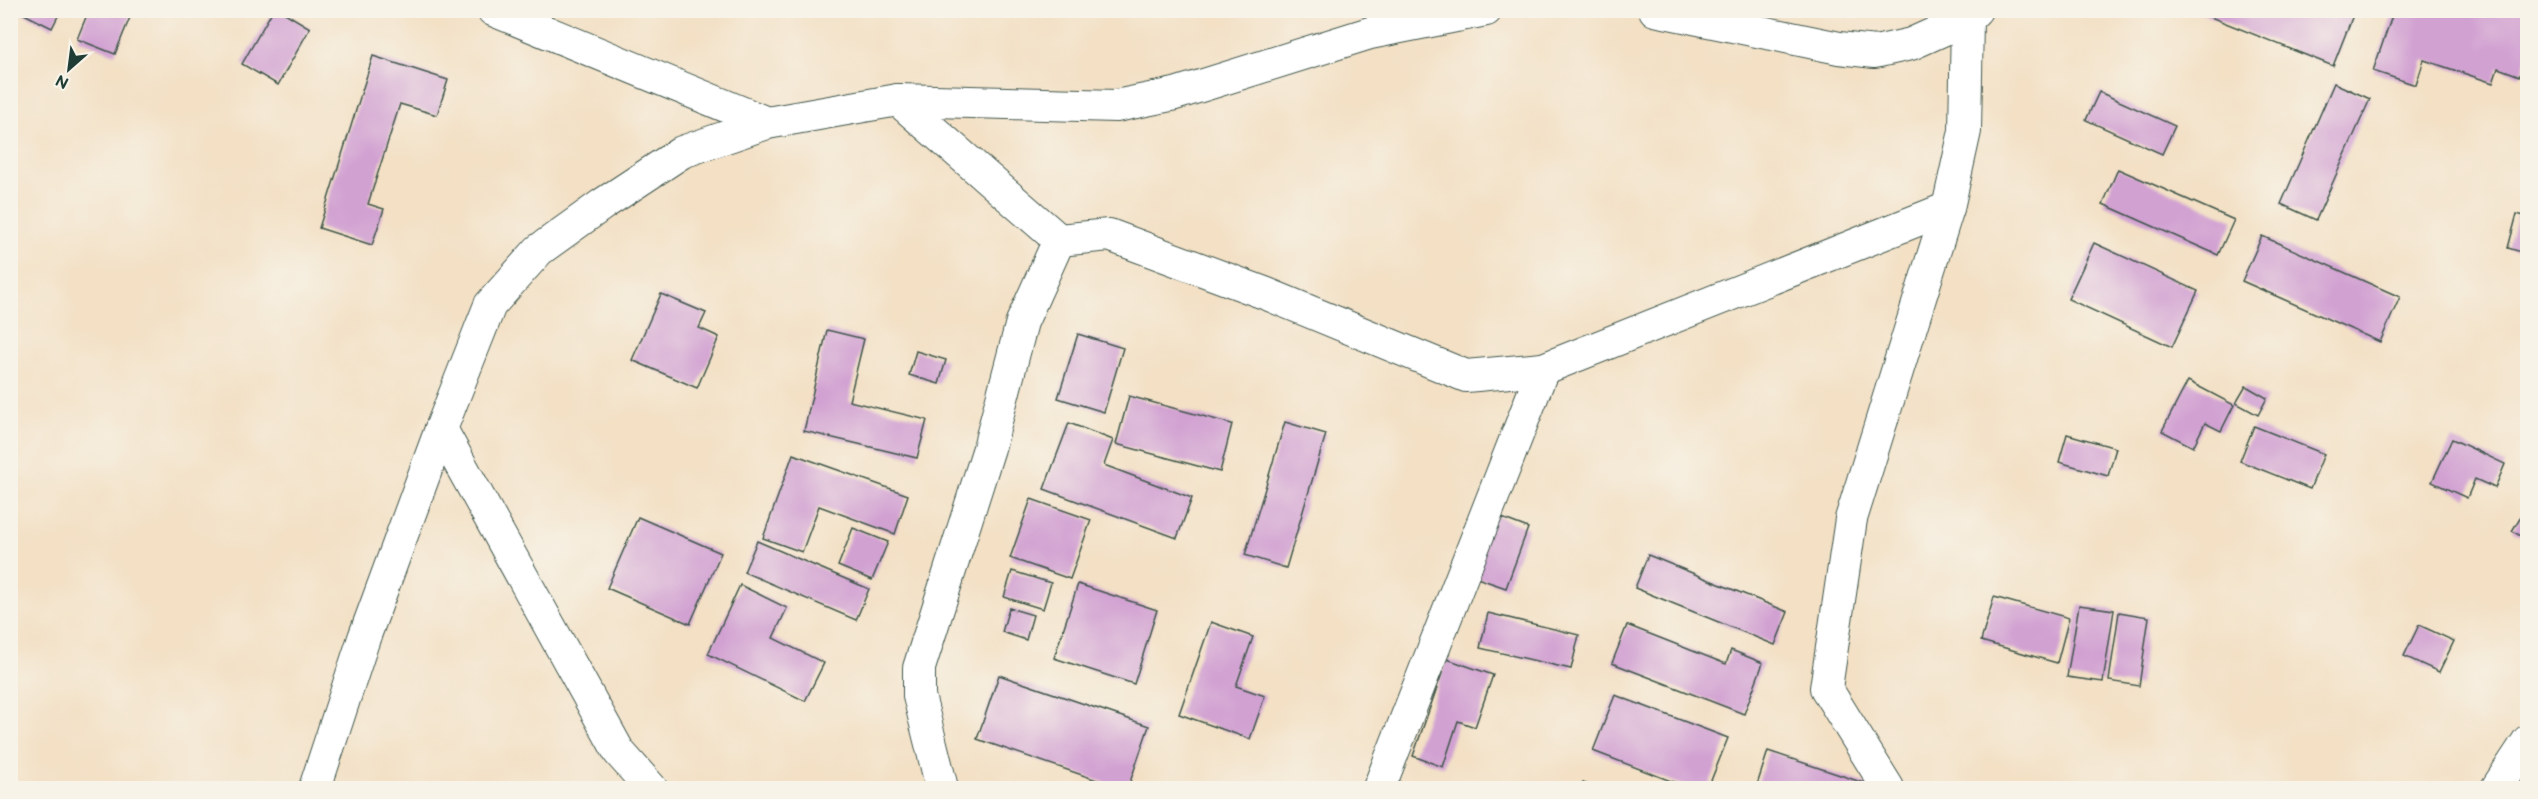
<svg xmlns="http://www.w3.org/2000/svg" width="2538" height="799" font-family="'Balsamiq Sans',sans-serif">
<rect width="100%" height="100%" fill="#f7f3e8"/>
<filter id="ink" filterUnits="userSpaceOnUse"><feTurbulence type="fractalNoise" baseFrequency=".0167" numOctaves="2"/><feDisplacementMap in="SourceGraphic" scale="12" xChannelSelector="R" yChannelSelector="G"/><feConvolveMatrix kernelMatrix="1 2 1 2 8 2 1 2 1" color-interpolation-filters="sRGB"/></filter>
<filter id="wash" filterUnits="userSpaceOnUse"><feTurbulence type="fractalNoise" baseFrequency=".008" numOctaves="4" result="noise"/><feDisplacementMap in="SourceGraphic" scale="24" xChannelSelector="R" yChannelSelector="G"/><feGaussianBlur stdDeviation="1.35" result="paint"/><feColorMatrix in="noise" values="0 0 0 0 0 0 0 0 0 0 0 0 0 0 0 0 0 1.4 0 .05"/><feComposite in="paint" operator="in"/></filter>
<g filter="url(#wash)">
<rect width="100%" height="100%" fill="#f3e0c5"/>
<g id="blocks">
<g fill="#d1a1d2">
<polygon points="16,10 61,10 52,28"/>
<polygon points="89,10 133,10 115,54 77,39"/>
<polygon points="273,10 280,10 310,28 278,85 242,64"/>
<polygon points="2193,10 2355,10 2333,66"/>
<polygon points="2394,10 2410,10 2421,14 2423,10 2467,10 2474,13 2475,10 2528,10 2528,53 2520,76 2498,68 2493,83 2424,60 2416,85 2373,71"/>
<polygon points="373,56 448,80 437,115 400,104 368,204 384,209 372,245 319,228"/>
<polygon points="2334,83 2370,99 2316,220 2281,204"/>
<polygon points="2099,92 2175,126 2162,154 2086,120"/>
<polygon points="2118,169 2234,220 2218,255 2103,204"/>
<polygon points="2517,214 2528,217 2528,254 2508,248"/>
<polygon points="2262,236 2400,297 2380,342 2242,281"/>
<polygon points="2094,243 2198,291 2172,347 2068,299"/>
<polygon points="661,294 706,313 699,328 719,337 697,388 632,360"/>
<polygon points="827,330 864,339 849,401 927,420 917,458 804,431"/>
<polygon points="1078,334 1123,348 1104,412 1058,398"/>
<polygon points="916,351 946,360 939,384 909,375"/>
<polygon points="2188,381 2234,405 2221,431 2205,423 2193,447 2162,431"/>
<polygon points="2246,386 2267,398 2258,415 2236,403"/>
<polygon points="1129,396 1232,424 1220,472 1116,444"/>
<polygon points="1285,422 1326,434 1286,568 1245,555"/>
<polygon points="1069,423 1113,440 1104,465 1192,498 1177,538 1044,489"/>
<polygon points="2254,426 2324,454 2310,489 2240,461"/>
<polygon points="2067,434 2116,448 2108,476 2059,462"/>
<polygon points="2452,439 2505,464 2495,488 2475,479 2467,498 2432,482"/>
<polygon points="793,454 908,495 895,534 819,506 802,552 763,538"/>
<polygon points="1031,499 1091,520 1070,579 1010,558"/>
<polygon points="2528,504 2528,540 2512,531"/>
<polygon points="1494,515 1528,528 1506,588 1471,576"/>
<polygon points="638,517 721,553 690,624 607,588"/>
<polygon points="853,528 888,542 872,580 838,566"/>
<polygon points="757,541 869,589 856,620 744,572"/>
<polygon points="1648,555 1788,612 1775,645 1635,588"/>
<polygon points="1012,571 1051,583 1043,609 1004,597"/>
<polygon points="1078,584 1157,610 1134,684 1054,658"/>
<polygon points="740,585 787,608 773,638 824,663 805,701 708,654"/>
<polygon points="1994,597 2069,618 2057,663 1981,641"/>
<polygon points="2079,605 2114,610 2103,682 2067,677"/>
<polygon points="1009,608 1033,615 1026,640 1002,632"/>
<polygon points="2119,612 2149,617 2139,686 2109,681"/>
<polygon points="1488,613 1579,635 1571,669 1480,648"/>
<polygon points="1211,622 1253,637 1236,686 1265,696 1250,739 1179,714"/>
<polygon points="1627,625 1726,664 1731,650 1763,663 1744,714 1612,663"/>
<polygon points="2419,625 2454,641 2439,672 2404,656"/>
<polygon points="1447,659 1493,675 1475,727 1458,721 1443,767 1413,756"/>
<polygon points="999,675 1149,726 1128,788 1120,788 977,739"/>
<polygon points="1615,695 1728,738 1708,788 1689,788 1593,751"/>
<polygon points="1768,751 1879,788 1756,788"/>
<polygon points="1583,783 1597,788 1580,788"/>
</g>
</g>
</g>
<g filter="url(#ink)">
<use href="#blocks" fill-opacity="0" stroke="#3f554a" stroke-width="1.5"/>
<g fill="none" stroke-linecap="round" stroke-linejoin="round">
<defs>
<g id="minor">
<polyline points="493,10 767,123"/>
<polyline points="1655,10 1839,48 1875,52 1911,44 1967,19 1976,10"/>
<polyline points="898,100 1059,240 1109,235 1267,294 1466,376 1543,369 1948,208"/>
<polyline points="441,429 619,752 651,788"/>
<polyline points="315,788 364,638 441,429 490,305 539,250 603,204 682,152 767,123 898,100 1116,106 1175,94 1370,33 1486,10"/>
<polyline points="942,788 919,696 919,668 989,448 1022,322 1059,240"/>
<polyline points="1379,788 1543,369"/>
<polyline points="1888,788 1826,688 1851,519 1948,208 1965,131 1967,19"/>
<polyline points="2497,788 2528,741"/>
</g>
</defs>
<use href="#minor" stroke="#3f554a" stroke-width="34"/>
<use href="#minor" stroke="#fff" stroke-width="32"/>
</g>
</g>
<rect width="2538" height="799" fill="none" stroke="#f7f3e8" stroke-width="36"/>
<g transform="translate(69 69) rotate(208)" stroke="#f7f3e8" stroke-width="4.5" paint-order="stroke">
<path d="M0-4.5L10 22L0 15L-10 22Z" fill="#1f3d34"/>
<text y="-9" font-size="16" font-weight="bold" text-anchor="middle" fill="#1f3d34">N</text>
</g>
</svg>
